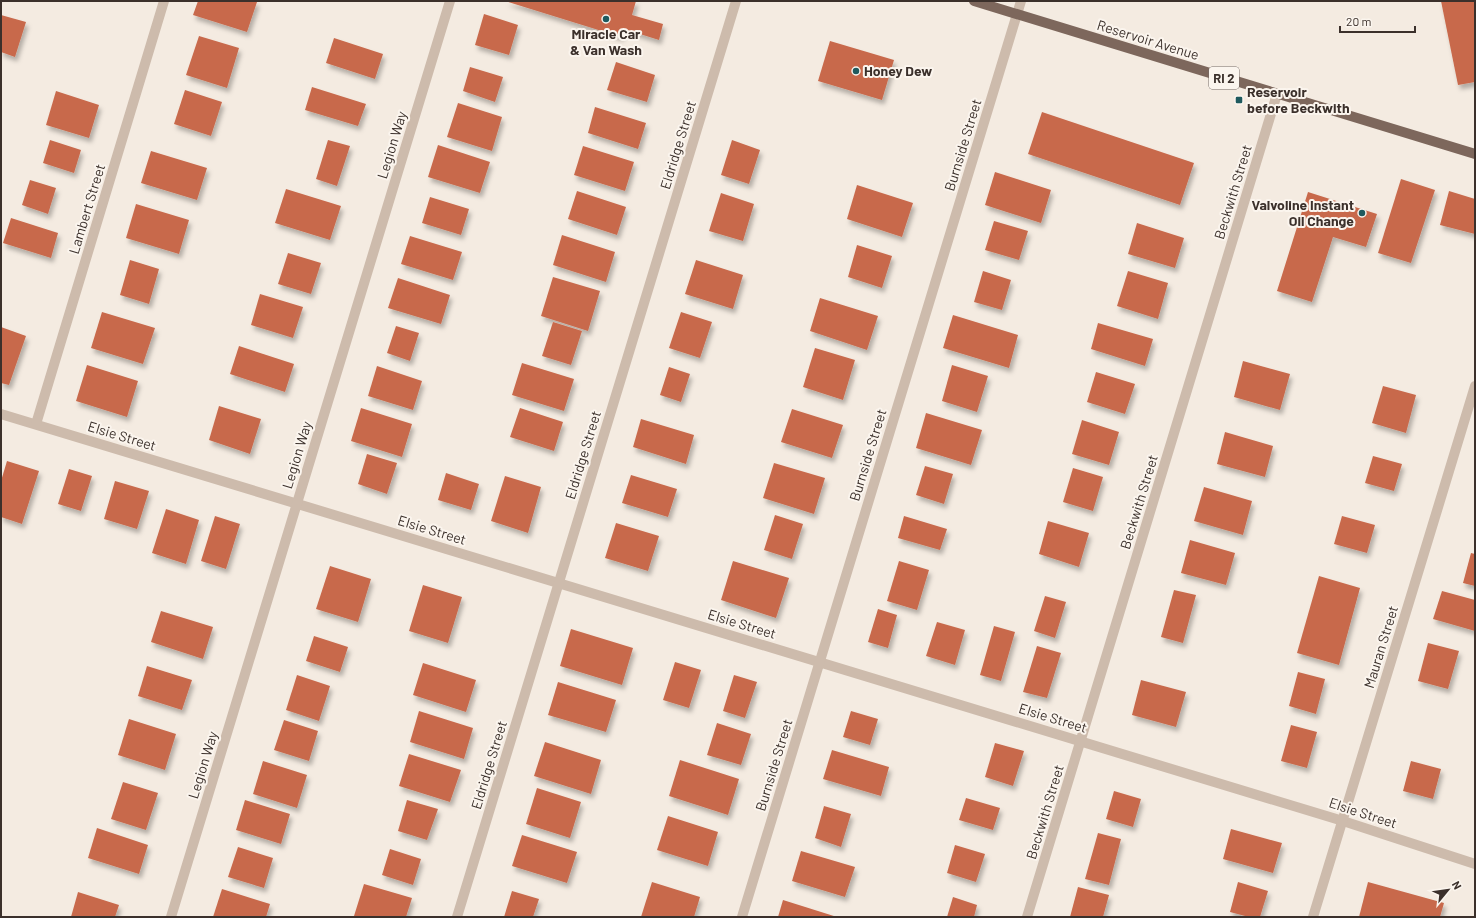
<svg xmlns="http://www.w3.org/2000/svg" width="1476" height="918" font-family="Barlow,sans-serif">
<defs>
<filter id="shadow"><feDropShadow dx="2.5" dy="4.5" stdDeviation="2" flood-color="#0004"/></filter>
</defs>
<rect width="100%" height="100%" fill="#f4ebe1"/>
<g fill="#c8694b" filter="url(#shadow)">
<polygon points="198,1 254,1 257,2 247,32 193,15"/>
<polygon points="505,1 636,1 632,15 663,24 659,40 624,29 621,37"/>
<polygon points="1441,1 1475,1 1475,82 1458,85"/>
<polygon points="484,14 518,25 509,55 475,45"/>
<polygon points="1,15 26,22 15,57 1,52"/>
<polygon points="199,36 239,48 227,88 186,75"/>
<polygon points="334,38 383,54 375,79 326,63"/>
<polygon points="830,41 894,60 882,100 818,81"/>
<polygon points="616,62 655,75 647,102 607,90"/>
<polygon points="470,67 503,77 495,102 463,91"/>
<polygon points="312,87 366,104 358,126 305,110"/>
<polygon points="185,90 222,102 211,136 174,124"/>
<polygon points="56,91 99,105 89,138 46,125"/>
<polygon points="458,103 502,117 492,151 447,137"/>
<polygon points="595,107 646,123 638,149 588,133"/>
<polygon points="1042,112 1194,163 1180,205 1028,154"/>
<polygon points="50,140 81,150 74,173 43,163"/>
<polygon points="328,140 350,146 337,186 316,179"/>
<polygon points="732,140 760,150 749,184 721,175"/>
<polygon points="438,145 490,162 480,193 428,177"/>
<polygon points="583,146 634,162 625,191 574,175"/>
<polygon points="151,151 207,168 197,200 141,183"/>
<polygon points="995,172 1051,190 1041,223 985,205"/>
<polygon points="1401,179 1435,190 1411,263 1378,253"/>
<polygon points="30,180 56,188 48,214 22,205"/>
<polygon points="857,185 913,203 902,237 847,219"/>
<polygon points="286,189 341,206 330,240 275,223"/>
<polygon points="577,191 626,207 617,235 568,219"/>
<polygon points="1449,191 1475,199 1475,234 1440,225"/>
<polygon points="1308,192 1377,214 1366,247 1333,237 1312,302 1277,291"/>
<polygon points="721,193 754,204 743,241 709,231"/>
<polygon points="430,197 469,209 461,235 422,223"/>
<polygon points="136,204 189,220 179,254 126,238"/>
<polygon points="11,218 58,233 51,258 3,243"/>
<polygon points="994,221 1028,231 1019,260 985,250"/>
<polygon points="1137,223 1184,238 1175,268 1128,254"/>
<polygon points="562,235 615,252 606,282 553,265"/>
<polygon points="410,236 462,252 453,280 401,264"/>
<polygon points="857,245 892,256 882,288 848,277"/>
<polygon points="288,253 321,263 311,294 278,284"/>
<polygon points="130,260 159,269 149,304 120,295"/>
<polygon points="696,260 743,275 733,309 685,294"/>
<polygon points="983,271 1011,280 1002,310 974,302"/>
<polygon points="1128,271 1168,283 1158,319 1117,306"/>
<polygon points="553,277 600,291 588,331 541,316"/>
<polygon points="398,278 450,295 441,324 388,308"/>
<polygon points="260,294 303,307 293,338 251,325"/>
<polygon points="820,298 878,316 867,350 810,331"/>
<polygon points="102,312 155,328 143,364 91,348"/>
<polygon points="681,312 712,322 700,358 669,348"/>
<polygon points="953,315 1018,335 1009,368 943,348"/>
<polygon points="553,322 582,331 571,365 542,356"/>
<polygon points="1098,323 1153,339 1145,366 1091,349"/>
<polygon points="396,326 419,333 410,361 387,353"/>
<polygon points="1,327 26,336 9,385 1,383"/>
<polygon points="239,346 294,364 285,392 230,374"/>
<polygon points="815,348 855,360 843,400 803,387"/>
<polygon points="1243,361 1290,374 1280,410 1234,397"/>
<polygon points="522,363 574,379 564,411 512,395"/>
<polygon points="87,365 138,381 127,417 76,401"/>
<polygon points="952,365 988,376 977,412 942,401"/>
<polygon points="377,366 422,381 413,410 368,396"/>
<polygon points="669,367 690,374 681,402 660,395"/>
<polygon points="1096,372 1135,384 1125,414 1087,402"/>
<polygon points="1383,386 1416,395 1406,433 1372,423"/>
<polygon points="219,406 261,419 250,454 209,440"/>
<polygon points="361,408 412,424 402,457 351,441"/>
<polygon points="520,408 563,422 554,451 510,437"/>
<polygon points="792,409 843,425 832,458 781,442"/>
<polygon points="926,413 982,430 971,465 916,448"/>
<polygon points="641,419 694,435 686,464 633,447"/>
<polygon points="1082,420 1119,432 1109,465 1072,454"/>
<polygon points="1225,432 1273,446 1265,477 1217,464"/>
<polygon points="367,454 397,463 387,494 358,484"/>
<polygon points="1373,456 1402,464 1394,491 1365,483"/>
<polygon points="7,461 39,471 22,524 1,517 1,481"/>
<polygon points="774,463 825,478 814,514 763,498"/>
<polygon points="925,466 953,474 944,504 916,495"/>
<polygon points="1073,468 1103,477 1093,511 1063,502"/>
<polygon points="69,469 92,476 81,511 58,504"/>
<polygon points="446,473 479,484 471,510 438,500"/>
<polygon points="631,475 677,489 668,517 622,503"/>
<polygon points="505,476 541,487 528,533 491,521"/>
<polygon points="115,481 149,491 137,529 104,519"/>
<polygon points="1204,487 1252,501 1243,535 1194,521"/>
<polygon points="166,509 199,520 186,564 152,553"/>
<polygon points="775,515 803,524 792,559 764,550"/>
<polygon points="215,516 240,524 226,569 201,561"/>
<polygon points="904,516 947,529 940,550 898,538"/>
<polygon points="1342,516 1375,525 1367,553 1334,544"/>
<polygon points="1048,521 1089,533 1079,567 1039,554"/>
<polygon points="616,523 659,536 648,571 605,558"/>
<polygon points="1190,540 1235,553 1226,585 1181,573"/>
<polygon points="1471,553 1475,554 1475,586 1463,583"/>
<polygon points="733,561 789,578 776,618 721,600"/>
<polygon points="899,561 929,570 917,610 887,601"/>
<polygon points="330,566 371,579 358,622 316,609"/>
<polygon points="1319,576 1360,588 1339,665 1297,653"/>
<polygon points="423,585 462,597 448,643 409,631"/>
<polygon points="1174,590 1196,595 1183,643 1161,637"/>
<polygon points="1442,591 1475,600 1475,631 1433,619"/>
<polygon points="1045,596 1066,602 1055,638 1034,631"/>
<polygon points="878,609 897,615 888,648 868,642"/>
<polygon points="161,611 213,627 203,659 151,642"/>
<polygon points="937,622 965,630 955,665 926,656"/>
<polygon points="994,626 1015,632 1001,681 980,675"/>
<polygon points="571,629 633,648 622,685 560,666"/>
<polygon points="314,636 348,647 340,672 306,661"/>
<polygon points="1428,643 1459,651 1448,689 1418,681"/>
<polygon points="1037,646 1061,653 1047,698 1023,692"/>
<polygon points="675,662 701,670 689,708 663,700"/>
<polygon points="423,663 476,680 466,712 413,695"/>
<polygon points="147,666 192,680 182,710 138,696"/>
<polygon points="1298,672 1325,679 1316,714 1289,706"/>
<polygon points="297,675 330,686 319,721 286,710"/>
<polygon points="734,675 757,682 745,718 723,711"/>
<polygon points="1141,680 1186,692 1176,727 1132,715"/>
<polygon points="558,682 616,700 606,732 548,715"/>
<polygon points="419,711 473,728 464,759 410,742"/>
<polygon points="851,711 878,719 870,745 843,737"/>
<polygon points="129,719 176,734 165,770 118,755"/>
<polygon points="284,720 318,731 309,761 274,750"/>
<polygon points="717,723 751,734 741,765 707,755"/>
<polygon points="1291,725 1317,732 1307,768 1281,761"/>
<polygon points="545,742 601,760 591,794 534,776"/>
<polygon points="995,743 1024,751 1013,786 985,777"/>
<polygon points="832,750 889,767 881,796 823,779"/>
<polygon points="409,754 461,770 450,802 399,786"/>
<polygon points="680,760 739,779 728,815 669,796"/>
<polygon points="263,761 307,775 297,808 253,794"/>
<polygon points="1411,761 1441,769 1433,799 1403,791"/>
<polygon points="123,782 158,793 146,830 111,819"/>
<polygon points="537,788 581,802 570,838 526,824"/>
<polygon points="1114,791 1141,799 1133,827 1106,819"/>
<polygon points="966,798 1000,808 993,830 959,820"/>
<polygon points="245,800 290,814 281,844 236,830"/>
<polygon points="407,800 438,809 427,840 398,831"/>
<polygon points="824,806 851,814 841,847 815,838"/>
<polygon points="668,816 718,832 708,866 657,850"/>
<polygon points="97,828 148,845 139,874 88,858"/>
<polygon points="1231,829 1282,843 1273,873 1223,859"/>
<polygon points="1098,833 1121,839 1109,885 1085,879"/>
<polygon points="522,835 577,852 567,883 512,866"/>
<polygon points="955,845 985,854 976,882 947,873"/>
<polygon points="238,847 273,858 264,888 228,877"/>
<polygon points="390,849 421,859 413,885 382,875"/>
<polygon points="801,851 855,867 845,897 792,881"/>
<polygon points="652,882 700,897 694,917 641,917"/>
<polygon points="1238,882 1268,891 1260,917 1249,917 1230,912"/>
<polygon points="1368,882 1444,903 1440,917 1359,917"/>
<polygon points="364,884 412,898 406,917 354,916"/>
<polygon points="1078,887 1109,895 1103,917 1070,917"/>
<polygon points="222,889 270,904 266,917 213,917"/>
<polygon points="512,891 539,899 533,917 504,917"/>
<polygon points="78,892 119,905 115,917 71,917"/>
<polygon points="953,897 977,905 974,917 947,917"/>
<polygon points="783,900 837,917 778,917"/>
</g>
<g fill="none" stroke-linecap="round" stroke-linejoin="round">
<g stroke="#cdbbac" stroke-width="10">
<polyline points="1,414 1343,821 1475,864"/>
<polyline points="36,424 164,1"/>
<polyline points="171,917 450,1"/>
<polyline points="457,917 736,1"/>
<polyline points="742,917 1021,1"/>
<polyline points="1027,917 1277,94"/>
<polyline points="1313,917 1475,386"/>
</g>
<polyline stroke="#7d675c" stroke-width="10" points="974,1 1475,154"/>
</g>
<g fill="#1f5a5e" stroke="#fbf5ee" stroke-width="1.5">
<circle cx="606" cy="19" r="4"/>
<circle cx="856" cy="71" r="4"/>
<rect x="1235" y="96" width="8" height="8" rx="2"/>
<circle cx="1362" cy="213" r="4"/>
</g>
<g text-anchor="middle" stroke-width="4" stroke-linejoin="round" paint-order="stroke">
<rect fill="#fbf5ee" stroke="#756b66" stroke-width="1" x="1209" y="67" width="30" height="22" rx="3"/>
<g font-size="13" font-weight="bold" fill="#3b302b">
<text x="1224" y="83">RI 2</text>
</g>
<g font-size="14" font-weight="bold" fill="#3b302b" stroke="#fbf5ee" text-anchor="start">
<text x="606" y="39" text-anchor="middle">Miracle Car<tspan x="606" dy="16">&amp; Van Wash</tspan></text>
<text x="864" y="76">Honey Dew</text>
<text x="1247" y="97">Reservoir<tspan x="1247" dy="16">before Beckwith</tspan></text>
<text x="1354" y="210" text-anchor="end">Valvoline Instant<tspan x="1354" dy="16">Oil Change</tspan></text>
</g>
<g font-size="14" fill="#3b302b" stroke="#fbf5ee">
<text transform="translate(1148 40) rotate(17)" y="5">Reservoir Avenue</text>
<text transform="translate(392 145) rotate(-73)" y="5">Legion Way</text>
<text transform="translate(678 145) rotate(-73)" y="5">Eldridge Street</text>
<text transform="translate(963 145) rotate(-73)" y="5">Burnside Street</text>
<text transform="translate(1233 192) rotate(-73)" y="5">Beckwith Street</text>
<text transform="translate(87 209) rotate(-73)" y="5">Lambert Street</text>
<text transform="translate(122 436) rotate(17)" y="5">Elsie Street</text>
<text transform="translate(297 455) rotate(-73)" y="5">Legion Way</text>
<text transform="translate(583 455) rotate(-73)" y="5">Eldridge Street</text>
<text transform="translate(868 455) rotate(-73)" y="5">Burnside Street</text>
<text transform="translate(1139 502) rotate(-73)" y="5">Beckwith Street</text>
<text transform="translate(432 530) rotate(17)" y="5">Elsie Street</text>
<text transform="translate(742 624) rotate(17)" y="5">Elsie Street</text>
<text transform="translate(1381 647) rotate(-73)" y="5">Mauran Street</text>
<text transform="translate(1053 718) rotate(17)" y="5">Elsie Street</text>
<text transform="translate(203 765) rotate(-73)" y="5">Legion Way</text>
<text transform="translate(489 765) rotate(-73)" y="5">Eldridge Street</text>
<text transform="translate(774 765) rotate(-73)" y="5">Burnside Street</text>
<text transform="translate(1045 812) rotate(-73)" y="5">Beckwith Street</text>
<text transform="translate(1363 813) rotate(18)" y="5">Elsie Street</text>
</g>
</g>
<rect width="1476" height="918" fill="none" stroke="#3b302b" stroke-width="4"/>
<g transform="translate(1448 890) rotate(61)" stroke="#fbf5ee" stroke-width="3" paint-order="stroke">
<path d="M0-3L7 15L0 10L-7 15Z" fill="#3b302b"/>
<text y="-6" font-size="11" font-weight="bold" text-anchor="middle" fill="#3b302b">N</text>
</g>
<path d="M1340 26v6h75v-6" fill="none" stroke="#3b302b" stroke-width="2"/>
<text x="1346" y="26" font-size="12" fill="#3b302b" stroke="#fbf5ee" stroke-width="3" paint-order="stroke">20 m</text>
</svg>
